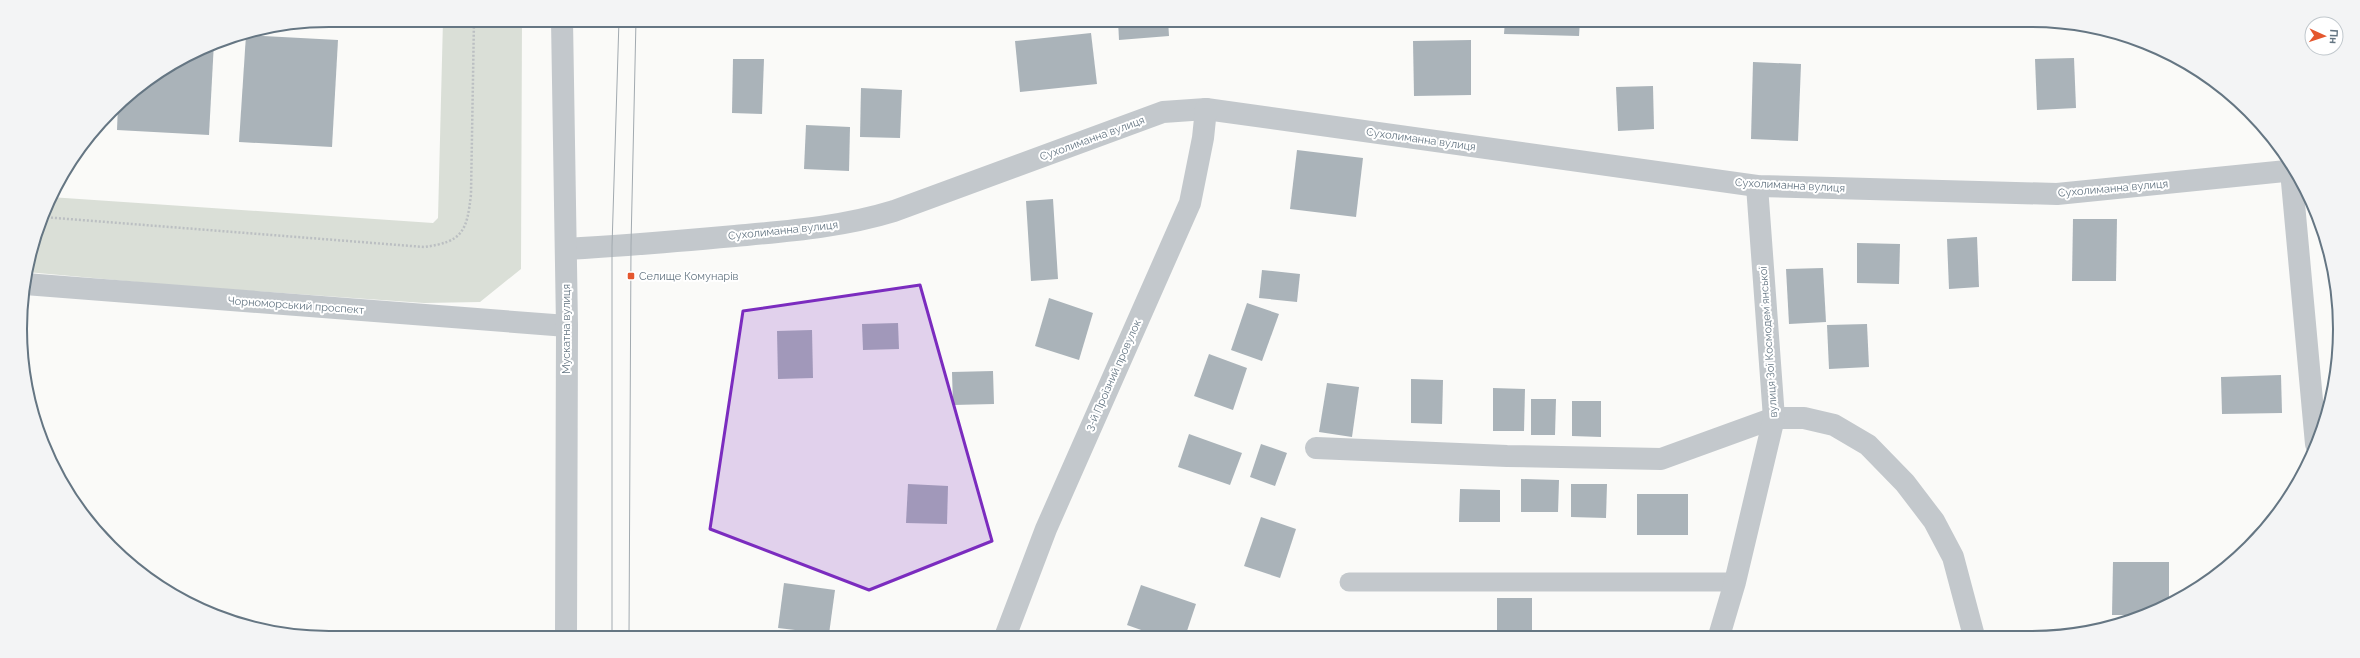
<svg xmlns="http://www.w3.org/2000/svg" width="2360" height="658" font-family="Raleway,sans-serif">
<rect width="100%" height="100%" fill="#fafaf8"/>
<polygon fill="#dadfd7" points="443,20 522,20 521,269 480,302 424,303 181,286 27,272 31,249 50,197 433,223 438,218"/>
<g fill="#aab3b9">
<polygon points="1118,20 1168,20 1169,36 1119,40"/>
<rect x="1213" y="20" width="62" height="2"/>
<polygon points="1505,20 1580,20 1579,36 1504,34"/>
<polygon points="1091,33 1097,84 1020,92 1015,41"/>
<polygon points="246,35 338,40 332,147 239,142"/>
<polygon points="1471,40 1471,95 1414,96 1413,41"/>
<polygon points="214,42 209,135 117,130 118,104 125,97"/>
<polygon points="2074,58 2076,108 2037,110 2035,59"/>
<polygon points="733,59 764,59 762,114 732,113"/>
<polygon points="1753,62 1801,64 1798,141 1751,139"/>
<polygon points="1653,86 1654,129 1618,131 1616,87"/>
<polygon points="861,88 902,90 900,138 860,137"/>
<polygon points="806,125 850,127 849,171 804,169"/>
<polygon points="1297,150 1363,158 1356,217 1290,209"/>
<polygon points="1053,199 1058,279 1031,281 1026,201"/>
<polygon points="2073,219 2117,219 2116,281 2072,281"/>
<polygon points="1977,237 1979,287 1949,289 1947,239"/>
<polygon points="1857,243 1900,244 1899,284 1857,283"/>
<polygon points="1823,268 1826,322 1789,324 1786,269"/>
<polygon points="1262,270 1300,274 1297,302 1259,298"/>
<polygon points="1049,298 1093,313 1079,360 1035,346"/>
<polygon points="1247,303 1279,314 1262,361 1231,350"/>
<polygon points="898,323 899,349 863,350 862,324"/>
<polygon points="1867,324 1869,367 1829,369 1827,325"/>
<polygon points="812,330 813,378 778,379 777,331"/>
<polygon points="1209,354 1247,368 1233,410 1194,396"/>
<polygon points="993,371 994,404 953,405 952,372"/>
<polygon points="2281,375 2282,413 2222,414 2221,377"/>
<polygon points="1411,379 1443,380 1442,424 1411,423"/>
<polygon points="1327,383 1359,387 1352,437 1319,432"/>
<polygon points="1493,388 1525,389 1524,431 1493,431"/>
<polygon points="1531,399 1556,399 1555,435 1531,435"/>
<polygon points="1572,401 1601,401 1601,437 1572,436"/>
<polygon points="1189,434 1242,453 1230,485 1178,467"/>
<polygon points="1261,444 1287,453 1275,486 1250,477"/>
<polygon points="1521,479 1559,480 1558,512 1521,512"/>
<polygon points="908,484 948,486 947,524 906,523"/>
<polygon points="1571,484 1607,484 1606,518 1571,517"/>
<polygon points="1460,489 1500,490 1500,522 1459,522"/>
<rect x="1637" y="494" width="51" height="41"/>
<polygon points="1261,517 1296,529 1280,578 1244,566"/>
<polygon points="2113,562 2169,562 2169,605 2138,615 2112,615"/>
<polygon points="784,583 835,590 829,634 778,628"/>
<polygon points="1141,585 1196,604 1185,637 1161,637 1127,625"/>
<rect x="1497" y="598" width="35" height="38"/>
</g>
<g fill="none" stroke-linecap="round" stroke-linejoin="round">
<path stroke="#bbbfc2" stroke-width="2.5" stroke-dasharray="2 2" stroke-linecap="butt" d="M43,217L424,247C463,242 467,231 471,194L474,20"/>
<polyline stroke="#c3c8cc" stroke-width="19" points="1349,582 1735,582"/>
<g stroke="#c3c8cc" stroke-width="22">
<polyline points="2291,171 2316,444"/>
<path d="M566,249C622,246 679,241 735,236C789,231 842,227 894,211L1163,112L1206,109L1757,186L2057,194L2295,170"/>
<polyline points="25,284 567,326"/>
<polyline points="1316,448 1507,456 1661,459 1774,418 1804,418 1834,425 1868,445 1905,483 1934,521 1953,557 1974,636"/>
<polyline points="1719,636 1735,582 1774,418 1757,186"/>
<polyline points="1005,637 1046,529 1190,203 1203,138 1206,109"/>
</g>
<polyline stroke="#c3c8cc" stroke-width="22" points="562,20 567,326 566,638"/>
<g stroke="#a2aab0" stroke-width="1">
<polyline points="612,638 612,246 619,20"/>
<polyline points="629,638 631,245 636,20"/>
</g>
</g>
<path fill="#7b2cbf" fill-opacity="0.2" stroke="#7b2cbf" stroke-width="3" stroke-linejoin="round" d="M920,285L992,541L869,590L710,529L743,311Z"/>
<rect fill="#e4572e" stroke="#fff" stroke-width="1.5" x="627" y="272" width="8" height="8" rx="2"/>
<g text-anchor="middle" stroke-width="4" stroke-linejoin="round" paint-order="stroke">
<g font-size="11" fill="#657683" stroke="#fff">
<text transform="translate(1092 138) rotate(-20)" y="4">Сухолиманна вулиця</text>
<text transform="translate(1421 139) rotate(8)" y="4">Сухолиманна вулиця</text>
<text transform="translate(1790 185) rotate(3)" y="4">Сухолиманна вулиця</text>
<text transform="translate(2113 188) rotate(-5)" y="4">Сухолиманна вулиця</text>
<text transform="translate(783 230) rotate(-6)" y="4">Сухолиманна вулиця</text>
<text transform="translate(296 305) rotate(4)" y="4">Чорноморський проспект</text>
<text transform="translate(566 329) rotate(-90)" y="4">Мускатна вулиця</text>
<text transform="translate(1768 342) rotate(-94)" y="4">вулиця Зої Космодемʼянської</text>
<text transform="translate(1113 375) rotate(-66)" y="4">3-й Проїзний провулок</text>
</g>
<g font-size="11" fill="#657683" stroke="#fff" text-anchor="start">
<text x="639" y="280">Селище Комунарів</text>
</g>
</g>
<path d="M0 0H2360V658H0ZM329 27H2031A302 302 0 0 1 2333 329V329A302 302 0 0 1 2031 631H329A302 302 0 0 1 27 329V329A302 302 0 0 1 329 27Z" fill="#f3f4f5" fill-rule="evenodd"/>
<path fill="none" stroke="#657683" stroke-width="2" d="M329 27H2031A302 302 0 0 1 2333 329V329A302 302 0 0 1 2031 631H329A302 302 0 0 1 27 329V329A302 302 0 0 1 329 27Z"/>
<g transform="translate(2324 36) rotate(93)"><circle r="19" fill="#ffffff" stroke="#c1c8cd"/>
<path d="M0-3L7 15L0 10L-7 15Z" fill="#e4572e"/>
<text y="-6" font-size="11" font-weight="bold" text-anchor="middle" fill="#657683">Пн</text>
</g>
</svg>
